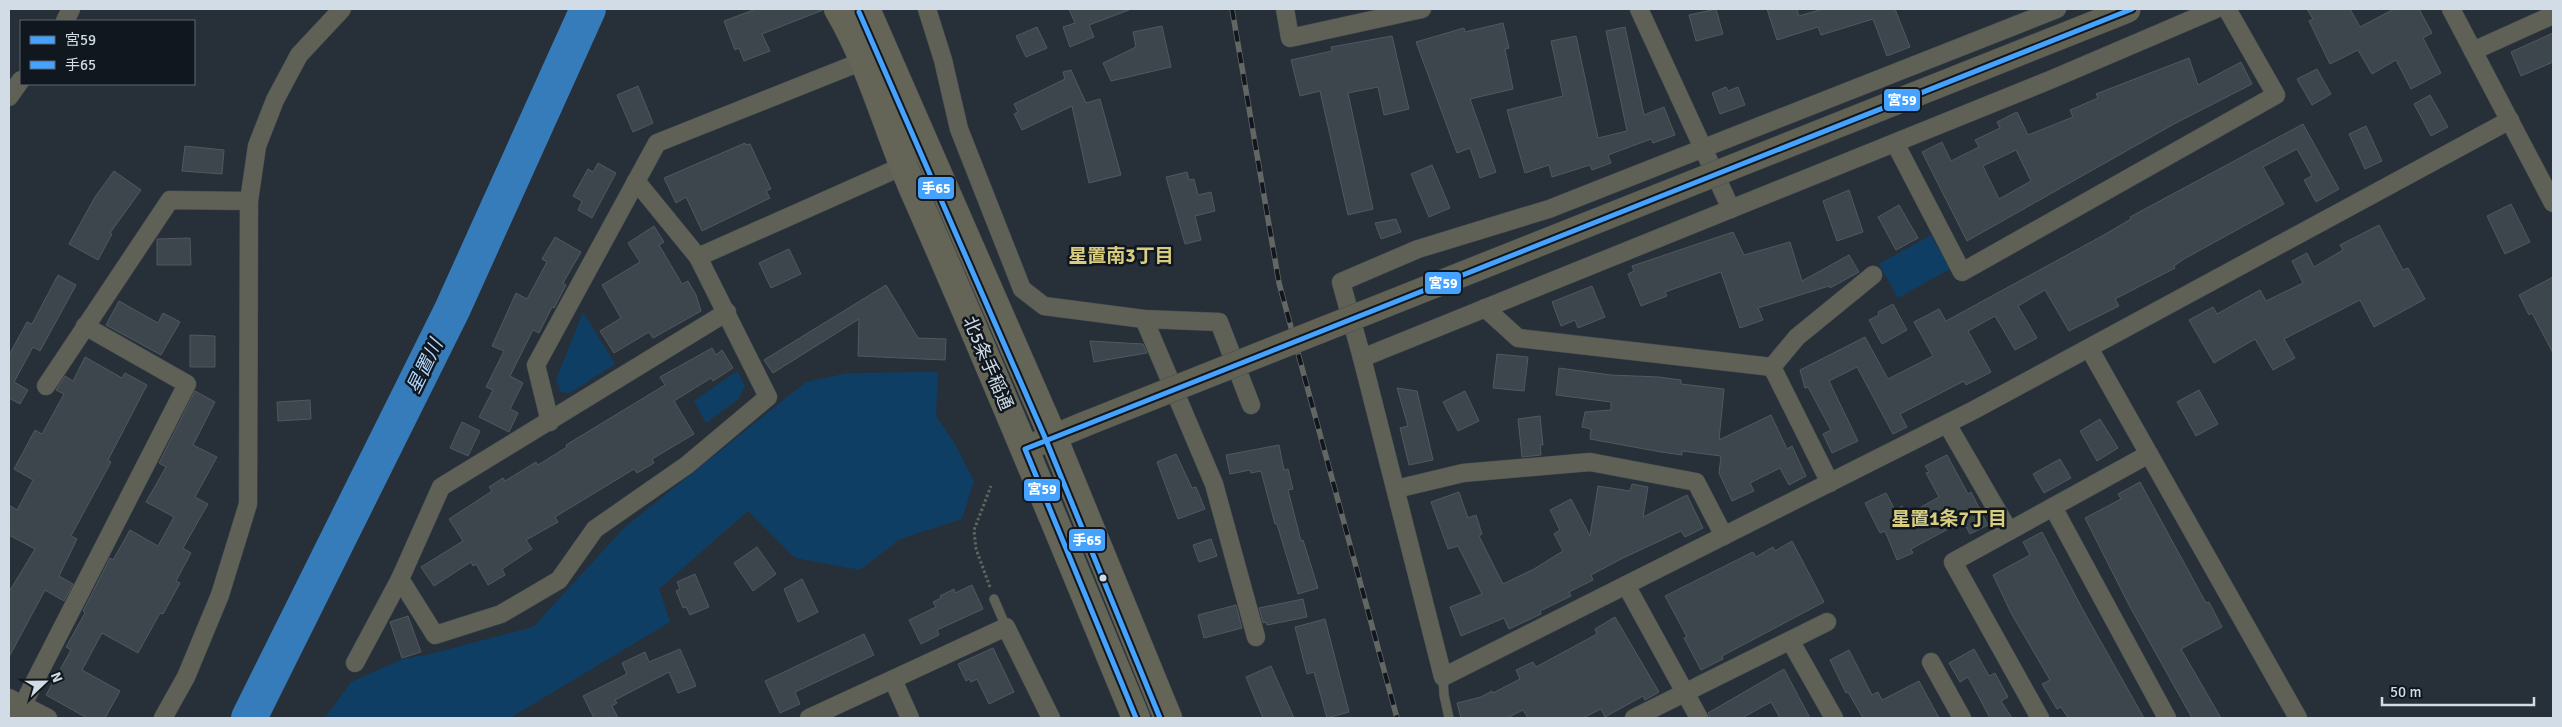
<svg xmlns="http://www.w3.org/2000/svg" width="2562" height="727" font-family="Signika,'Noto Sans JP',sans-serif">
<rect width="100%" height="100%" fill="#273038"/>
<g fill="#0f3e64">
<polygon points="1931,235 1950,269 1898,298 1879,264"/>
<polygon points="583,312 615,364 570,393 561,392 556,380"/>
<polygon points="737,371 745,386 738,399 706,423 694,401"/>
<polygon points="938,372 936,416 955,444 974,481 962,519 900,539 860,570 795,558 748,511 659,589 670,622 510,718 325,718 351,682 403,659 430,654 533,627 625,527 806,382 848,373"/>
</g>
<g fill="none" stroke-linecap="round" stroke-linejoin="round">
<polyline stroke="#367cbb" stroke-width="36" points="249,718 452,310 588,9"/>
</g>
<g fill="#3e464d" stroke="#51585f" fill-rule="evenodd">
<polygon points="756,9 822,9 823,10 762,34 770,51 744,61 739,48 735,50 724,21"/>
<polygon points="1069,9 1129,9 1129,10 1089,25 1094,37 1070,47 1063,27 1075,23"/>
<polygon points="1716,9 1723,34 1696,41 1689,15"/>
<polygon points="1767,9 1797,9 1799,16 1823,9 1895,9 1910,47 1887,56 1873,19 1821,35 1818,27 1777,40"/>
<polygon points="2307,9 2350,9 2360,27 2394,9 2419,9 2432,33 2423,38 2441,73 2411,89 2396,60 2372,74 2358,50 2330,64 2309,21 2313,19"/>
<polygon points="1503,23 1509,48 1505,49 1513,89 1470,99 1496,172 1480,178 1470,148 1457,153 1416,42 1464,28 1465,32"/>
<polygon points="1162,26 1171,67 1111,81 1103,63 1136,47 1133,32"/>
<polygon points="1037,27 1047,48 1026,57 1016,36"/>
<polygon points="1625,27 1644,115 1664,107 1675,135 1653,143 1651,139 1608,155 1611,163 1592,170 1590,165 1552,177 1549,165 1525,173 1507,110 1563,96 1551,41 1576,36 1598,138 1627,131 1606,31"/>
<polygon points="2553,33 2553,62 2521,76 2511,52"/>
<polygon points="1392,36 1409,109 1384,115 1378,87 1348,93 1373,209 1348,215 1320,91 1300,96 1291,60 1332,51 1331,47"/>
<path d="M2189,58L2198,85L2241,62L2252,84L2174,124L1967,241L1922,152L1942,142L1951,161L1979,147L1975,140L2000,128L1997,122L2017,112L2028,135L2073,117L2070,110L2098,98L2096,94ZM2016,150L2031,181L1999,199L1983,166Z"/>
<polygon points="2317,69 2331,94 2312,105 2297,79"/>
<polygon points="1071,70 1086,103 1100,99 1121,175 1089,183 1072,106 1022,130 1014,114 1018,112 1014,104 1065,79 1063,72"/>
<polygon points="638,86 653,123 633,132 617,95"/>
<polygon points="1726,87 1728,91 1738,87 1745,105 1720,114 1712,93"/>
<polygon points="2430,95 2448,127 2431,136 2414,104"/>
<polygon points="2303,124 2339,189 2316,202 2304,180 2312,176 2297,149 2263,167 2284,204 2184,259 2174,266 2175,268 2115,299 2119,306 2069,331 2045,290 2018,306 2037,338 2015,350 1995,316 1968,331 1991,372 1966,385 1964,381 1900,414 1907,427 1893,434 1857,367 1829,381 1858,441 1832,453 1823,434 1831,430 1808,387 1805,388 1800,370 1865,337 1888,379 1933,356 1914,322 1939,309 1946,321 2102,236 2131,219 2130,217"/>
<polygon points="2366,126 2382,161 2365,169 2349,134"/>
<polygon points="745,143 746,145 750,144 771,189 766,191 770,198 702,231 686,197 676,203 664,178"/>
<polygon points="185,146 224,150 222,174 182,171"/>
<polygon points="598,163 616,173 592,218 578,210 582,201 573,196 588,169 593,172"/>
<polygon points="1432,165 1450,208 1429,217 1411,174"/>
<polygon points="114,171 141,190 110,233 112,234 98,260 69,244 95,197"/>
<polygon points="1187,172 1189,180 1194,179 1198,195 1211,192 1215,211 1195,216 1201,240 1185,244 1166,177"/>
<polygon points="1849,190 1863,232 1837,241 1823,201"/>
<polygon points="2511,204 2530,242 2505,254 2487,216"/>
<polygon points="1899,205 1918,238 1896,250 1878,217"/>
<polygon points="1396,219 1401,232 1381,239 1375,223"/>
<polygon points="2379,225 2403,270 2408,268 2425,299 2374,327 2360,300 2284,339 2295,358 2273,370 2255,339 2214,363 2189,320 2213,307 2217,314 2260,290 2266,301 2303,283 2292,261 2307,253 2314,267 2343,250 2340,245"/>
<polygon points="654,226 664,242 659,245 682,284 688,281 696,295 701,311 653,338 649,332 614,353 600,331 621,318 602,285 640,262 628,243"/>
<polygon points="1733,232 1744,255 1790,242 1802,281 1849,255 1859,272 1830,288 1829,286 1758,308 1763,320 1740,328 1721,272 1665,292 1667,296 1641,306 1628,274 1634,271 1632,266"/>
<polygon points="555,237 581,252 563,283 566,285 554,308 552,307 539,333 533,330 510,376 523,383 510,409 518,413 509,432 479,417 493,390 486,387 504,351 492,346 516,293 527,299 547,262 542,259"/>
<polygon points="190,238 191,265 157,265 157,239"/>
<polygon points="789,249 801,274 771,288 759,263"/>
<polygon points="58,275 76,285 40,351 33,347 14,382 28,390 20,404 9,398 9,355 27,322 32,324"/>
<polygon points="2553,277 2553,353 2532,313 2529,315 2519,295"/>
<polygon points="886,285 918,338 946,339 945,360 858,356 859,319 773,373 764,360"/>
<polygon points="1592,286 1605,317 1578,328 1575,320 1561,326 1552,302"/>
<polygon points="119,301 158,323 163,313 180,322 161,355 106,325"/>
<polygon points="1893,304 1907,330 1882,344 1869,320 1879,315 1878,312"/>
<polygon points="190,335 215,336 215,367 190,367"/>
<polygon points="1090,341 1143,344 1147,353 1094,362"/>
<polygon points="712,348 716,355 722,350 733,368 713,381 711,378 674,401 694,434 652,459 654,463 637,473 634,469 555,517 558,522 526,540 532,549 502,569 505,575 488,585 476,564 473,566 471,562 434,586 421,567 463,541 449,519 492,491 489,487 503,478 505,481 536,462 538,465 567,447 566,445 665,385 660,377"/>
<polygon points="1497,354 1528,357 1524,391 1493,388"/>
<polygon points="85,357 122,378 125,373 147,385 108,460 111,462 71,536 77,539 59,576 73,584 64,601 45,590 9,657 9,592 35,549 9,535 9,505 17,510 33,480 14,469 35,430 42,434 64,394 56,390 65,376 73,381"/>
<polygon points="1559,368 1611,375 1659,377 1681,380 1681,384 1724,389 1719,440 1771,415 1787,449 1792,446 1806,476 1789,485 1780,468 1750,483 1754,491 1732,501 1719,473 1721,456 1682,451 1682,455 1661,452 1590,439 1591,429 1582,427 1585,412 1611,410 1611,402 1556,395"/>
<polygon points="1397,388 1417,391 1433,460 1409,465 1400,428 1408,426"/>
<polygon points="2199,390 2218,424 2196,436 2177,402"/>
<polygon points="195,391 215,402 193,445 217,457 195,497 208,504 183,548 191,553 176,581 180,583 163,614 160,613 138,653 102,633 82,670 120,691 105,718 87,718 46,695 71,650 66,647 85,613 83,611 110,558 113,560 130,530 158,546 174,517 146,502 166,467 159,463"/>
<polygon points="1465,391 1479,421 1458,431 1443,402"/>
<polygon points="310,400 311,419 278,421 277,402"/>
<polygon points="1540,416 1543,445 1540,445 1541,455 1522,457 1518,419"/>
<polygon points="2100,419 2118,448 2097,461 2080,431"/>
<polygon points="462,422 480,431 468,456 450,448"/>
<polygon points="1279,445 1284,470 1288,469 1293,489 1288,490 1301,541 1303,540 1318,588 1298,594 1277,524 1275,524 1261,471 1251,473 1250,470 1230,474 1226,455"/>
<polygon points="1176,454 1192,488 1196,487 1205,509 1178,519 1157,462"/>
<polygon points="1947,455 1968,494 1971,492 1988,525 1970,534 1963,521 1911,549 1913,553 1897,560 1885,531 1880,533 1865,503 1886,493 1895,510 1902,506 1907,515 1939,497 1926,473 1929,472 1925,466"/>
<polygon points="2060,459 2071,478 2044,493 2033,474"/>
<polygon points="2140,482 2206,603 2209,602 2222,627 2181,649 2221,718 2192,718 2130,607 2085,518 2121,499 2118,494"/>
<polygon points="1632,484 1648,487 1643,517 1687,495 1703,528 1685,537 1681,531 1623,558 1591,575 1593,580 1569,592 1571,596 1540,611 1541,614 1509,629 1504,618 1461,636 1450,607 1482,594 1458,546 1448,549 1431,502 1459,492 1468,518 1476,515 1482,534 1479,536 1503,584 1534,569 1563,551 1554,534 1560,530 1550,510 1571,499 1590,536 1598,486 1630,491"/>
<polygon points="2042,532 2083,610 2144,718 2068,718 2061,707 2057,709 2042,684 2050,680 2011,613 1993,575 2030,555 2023,542"/>
<polygon points="1211,539 1217,556 1199,562 1193,545"/>
<polygon points="1792,541 1824,602 1722,656 1723,659 1701,670 1684,638 1687,637 1665,596 1753,552 1756,557 1773,547 1775,551"/>
<polygon points="757,547 776,574 753,591 734,563"/>
<polygon points="695,574 709,607 690,615 686,607 683,608 676,591 680,589 677,582"/>
<polygon points="802,579 818,612 798,622 784,589"/>
<polygon points="972,585 983,609 937,630 939,635 921,644 909,620 936,607 933,602 941,598 940,596 954,589 955,593"/>
<polygon points="1303,599 1307,617 1267,625 1266,622 1263,623 1259,608"/>
<polygon points="1236,605 1242,628 1204,638 1198,615"/>
<polygon points="408,616 421,652 402,658 390,622"/>
<polygon points="1615,617 1659,692 1645,700 1643,696 1605,717 1601,709 1583,718 1528,718 1523,710 1507,718 1461,718 1457,703 1481,697 1492,691 1493,693 1520,679 1516,670 1533,662 1536,667 1597,634 1595,629"/>
<polygon points="1325,619 1349,712 1327,718 1314,672 1307,674 1295,627"/>
<polygon points="864,634 874,655 795,692 800,704 780,713 765,681"/>
<polygon points="993,648 1014,692 989,704 977,679 971,682 969,679 966,681 958,664"/>
<polygon points="680,649 696,686 678,693 669,672 615,700 617,703 612,706 618,718 594,718 583,696 627,674 622,663 645,652 649,662"/>
<polygon points="1974,649 1989,676 1995,673 2008,697 2001,701 2012,718 1990,718 1968,677 1960,682 1949,663"/>
<polygon points="1849,650 1872,695 1878,692 1882,700 1919,681 1939,718 1863,718 1848,692 1846,693 1830,660"/>
<polygon points="1271,666 1279,684 1294,718 1263,718 1246,677"/>
<polygon points="1784,669 1810,718 1780,718 1771,702 1742,718 1710,718 1708,713"/>
</g>
<g fill="none" stroke-linecap="round" stroke-linejoin="round">
<defs>
<g id="lane">
<polyline points="994,599 1006,627"/>
<polyline points="1443,677 1444,695 1449,718"/>
</g>
<g id="street">
<polyline points="927,9 943,60 959,129 1022,289 1044,306 1144,319 1219,322 1251,405"/>
<polyline points="1285,9 1290,38 1422,9"/>
<polyline points="1639,9 1731,209"/>
<polyline points="2057,9 1549,209 1418,249 1341,282 1362,358 2050,80 2216,9"/>
<polyline points="2451,9 2553,203"/>
<polyline points="65,21 71,9"/>
<polyline points="2473,51 2553,15"/>
<polyline points="9,97 21,80"/>
<polyline points="1895,143 1962,272 2276,95 2227,9"/>
<polyline points="698,257 903,166"/>
<polyline points="1485,308 1518,338 1772,367 1830,483"/>
<polyline points="1144,319 1214,484 1256,637"/>
<polyline points="2089,348 2298,718"/>
<polyline points="1362,358 1443,677 1974,410 2510,120"/>
<polyline points="1772,367 1797,337 1873,275"/>
<polyline points="46,386 170,200 249,201"/>
<polyline points="550,422 536,365 657,143 863,61"/>
<polyline points="1947,424 2009,531"/>
<polyline points="1396,489 1463,473 1590,462 1696,482 1724,536"/>
<polyline points="2053,507 2167,718"/>
<polyline points="400,579 435,635 501,614 559,580 595,529 687,465 768,397 698,257 636,181"/>
<polyline points="1626,585 1699,718"/>
<polyline points="1791,642 1834,718"/>
<polyline points="1931,662 1962,718"/>
<polyline points="355,663 400,579 441,487 727,312"/>
<polyline points="893,680 910,718"/>
<polyline points="9,698 48,718"/>
<polyline points="16,718 187,384 85,326"/>
<polyline points="163,718 186,677 220,595 248,504 249,201 257,146 275,100 299,55 342,9"/>
<polyline points="809,718 1006,627 1051,718"/>
<polyline points="1634,718 1827,622"/>
<polyline points="2040,718 1953,562 2149,454"/>
</g>
<polyline id="secondary" points="1025,449 1085,424"/>
<g id="highway">
<path d="M838,9C871,65 888,131 914,191C991,365 1063,542 1136,718"/>
<polyline points="866,9 1053,437 1168,718"/>
</g>
</defs>
<use href="#lane" stroke="#444c52" stroke-width="10"/>
<use href="#street" stroke="#444c52" stroke-width="19"/>
<use href="#secondary" stroke="#444c52" stroke-width="26"/>
<use href="#highway" stroke="#444c52" stroke-width="29"/>
<polyline stroke="#626460" stroke-width="3" stroke-dasharray="2.5 2.5" stroke-linecap="butt" points="990,587 976,549 974,530 991,486"/>
<use href="#lane" stroke="#5f6056" stroke-width="9"/>
<use href="#street" stroke="#5f6056" stroke-width="18"/>
<use href="#secondary" stroke="#626254" stroke-width="25"/>
<use href="#highway" stroke="#656557" stroke-width="28"/>
<defs>
<polyline id="rail" points="1232,9 1279,283 1397,718"/>
</defs>
<use href="#rail" stroke="#636663" stroke-width="5.5"/>
<use href="#rail" stroke="#10171e" stroke-width="4" stroke-dasharray="11" stroke-linecap="butt"/>
<defs>
<polyline id="secondary-bridge" points="1085,424 2128,10"/>
</defs>
<use href="#secondary-bridge" stroke="#444c52" stroke-width="26" stroke-linecap="butt"/>
<use href="#secondary-bridge" stroke="#626254" stroke-width="25"/>
<defs>
<polyline id="bus-1" points="1136,718 1025,449 2132,9"/>
<polyline id="bus-2" points="859,12 1046,440 1160,718"/>
</defs>
<use href="#bus-1" stroke="#10171e" stroke-width="9"/>
<use href="#bus-2" stroke="#10171e" stroke-width="9"/>
<use href="#bus-1" stroke="#45a3ff" stroke-width="5"/>
<use href="#bus-2" stroke="#45a3ff" stroke-width="5"/>
</g>
<circle fill="#d2dce6" stroke="#10171e" stroke-width="2" cx="1103" cy="578" r="4.5"/>
<g text-anchor="middle" stroke-width="5" stroke-linejoin="round" paint-order="stroke">
<g font-size="18" fill="#d2dce6" stroke="#10171e">
<text transform="translate(988 363) rotate(67)" y="6">北5条手稲通</text>
</g>
<g font-size="19" font-weight="bold" fill="#d9cd7f" stroke="#10171e">
<text x="1121" y="262">星置南3丁目</text>
<text x="1949" y="525">星置1条7丁目</text>
</g>
<g font-size="19" font-style="italic" fill="#b4d8fd" stroke="#10171e">
<text transform="translate(424 366) rotate(-64)" y="7">星置川</text>
</g>
</g>
<g stroke="#10171e" stroke-width="2">
<rect x="1883" y="88" width="38" height="24" rx="5" fill="#45a3ff"/>
<rect x="917" y="176" width="38" height="24" rx="5" fill="#45a3ff"/>
<rect x="1424" y="271" width="38" height="24" rx="5" fill="#45a3ff"/>
<rect x="1023" y="478" width="38" height="24" rx="5" fill="#45a3ff"/>
<rect x="1068" y="528" width="38" height="24" rx="5" fill="#45a3ff"/>
</g>
<g font-size="14" text-anchor="middle" font-weight="bold" fill="#fff">
<text x="1902" y="105">宮59</text>
<text x="936" y="193">手65</text>
<text x="1443" y="288">宮59</text>
<text x="1042" y="494">宮59</text>
<text x="1087" y="545">手65</text>
</g>
<rect width="2562" height="727" fill="none" stroke="#d2dce6" stroke-width="20"/>
<rect x="20" y="20" width="175" height="65" fill="#10171e" stroke="#5e666e"/>
<rect x="30" y="36" width="25" height="8" fill="#45a3ff" stroke="#5e666e"/>
<text x="65" y="45" font-size="15" fill="#d2dce6">宮59</text>
<rect x="30" y="61" width="25" height="8" fill="#45a3ff" stroke="#5e666e"/>
<text x="65" y="70" font-size="15" fill="#d2dce6">手65</text>
<g transform="translate(45 682) rotate(68)" stroke="#10171e" stroke-width="4" paint-order="stroke">
<path d="M0-4L9 19L0 12L-9 19Z" fill="#d2dce6"/>
<text y="-8" font-size="14" font-weight="bold" text-anchor="middle" fill="#d2dce6">N</text>
</g>
<path d="M2382 697v8h152v-8" fill="none" stroke="#d2dce6" stroke-width="2.5"/>
<text x="2390" y="697" font-size="15" fill="#d2dce6" stroke="#10171e" stroke-width="4" paint-order="stroke">50 m</text>
</svg>
